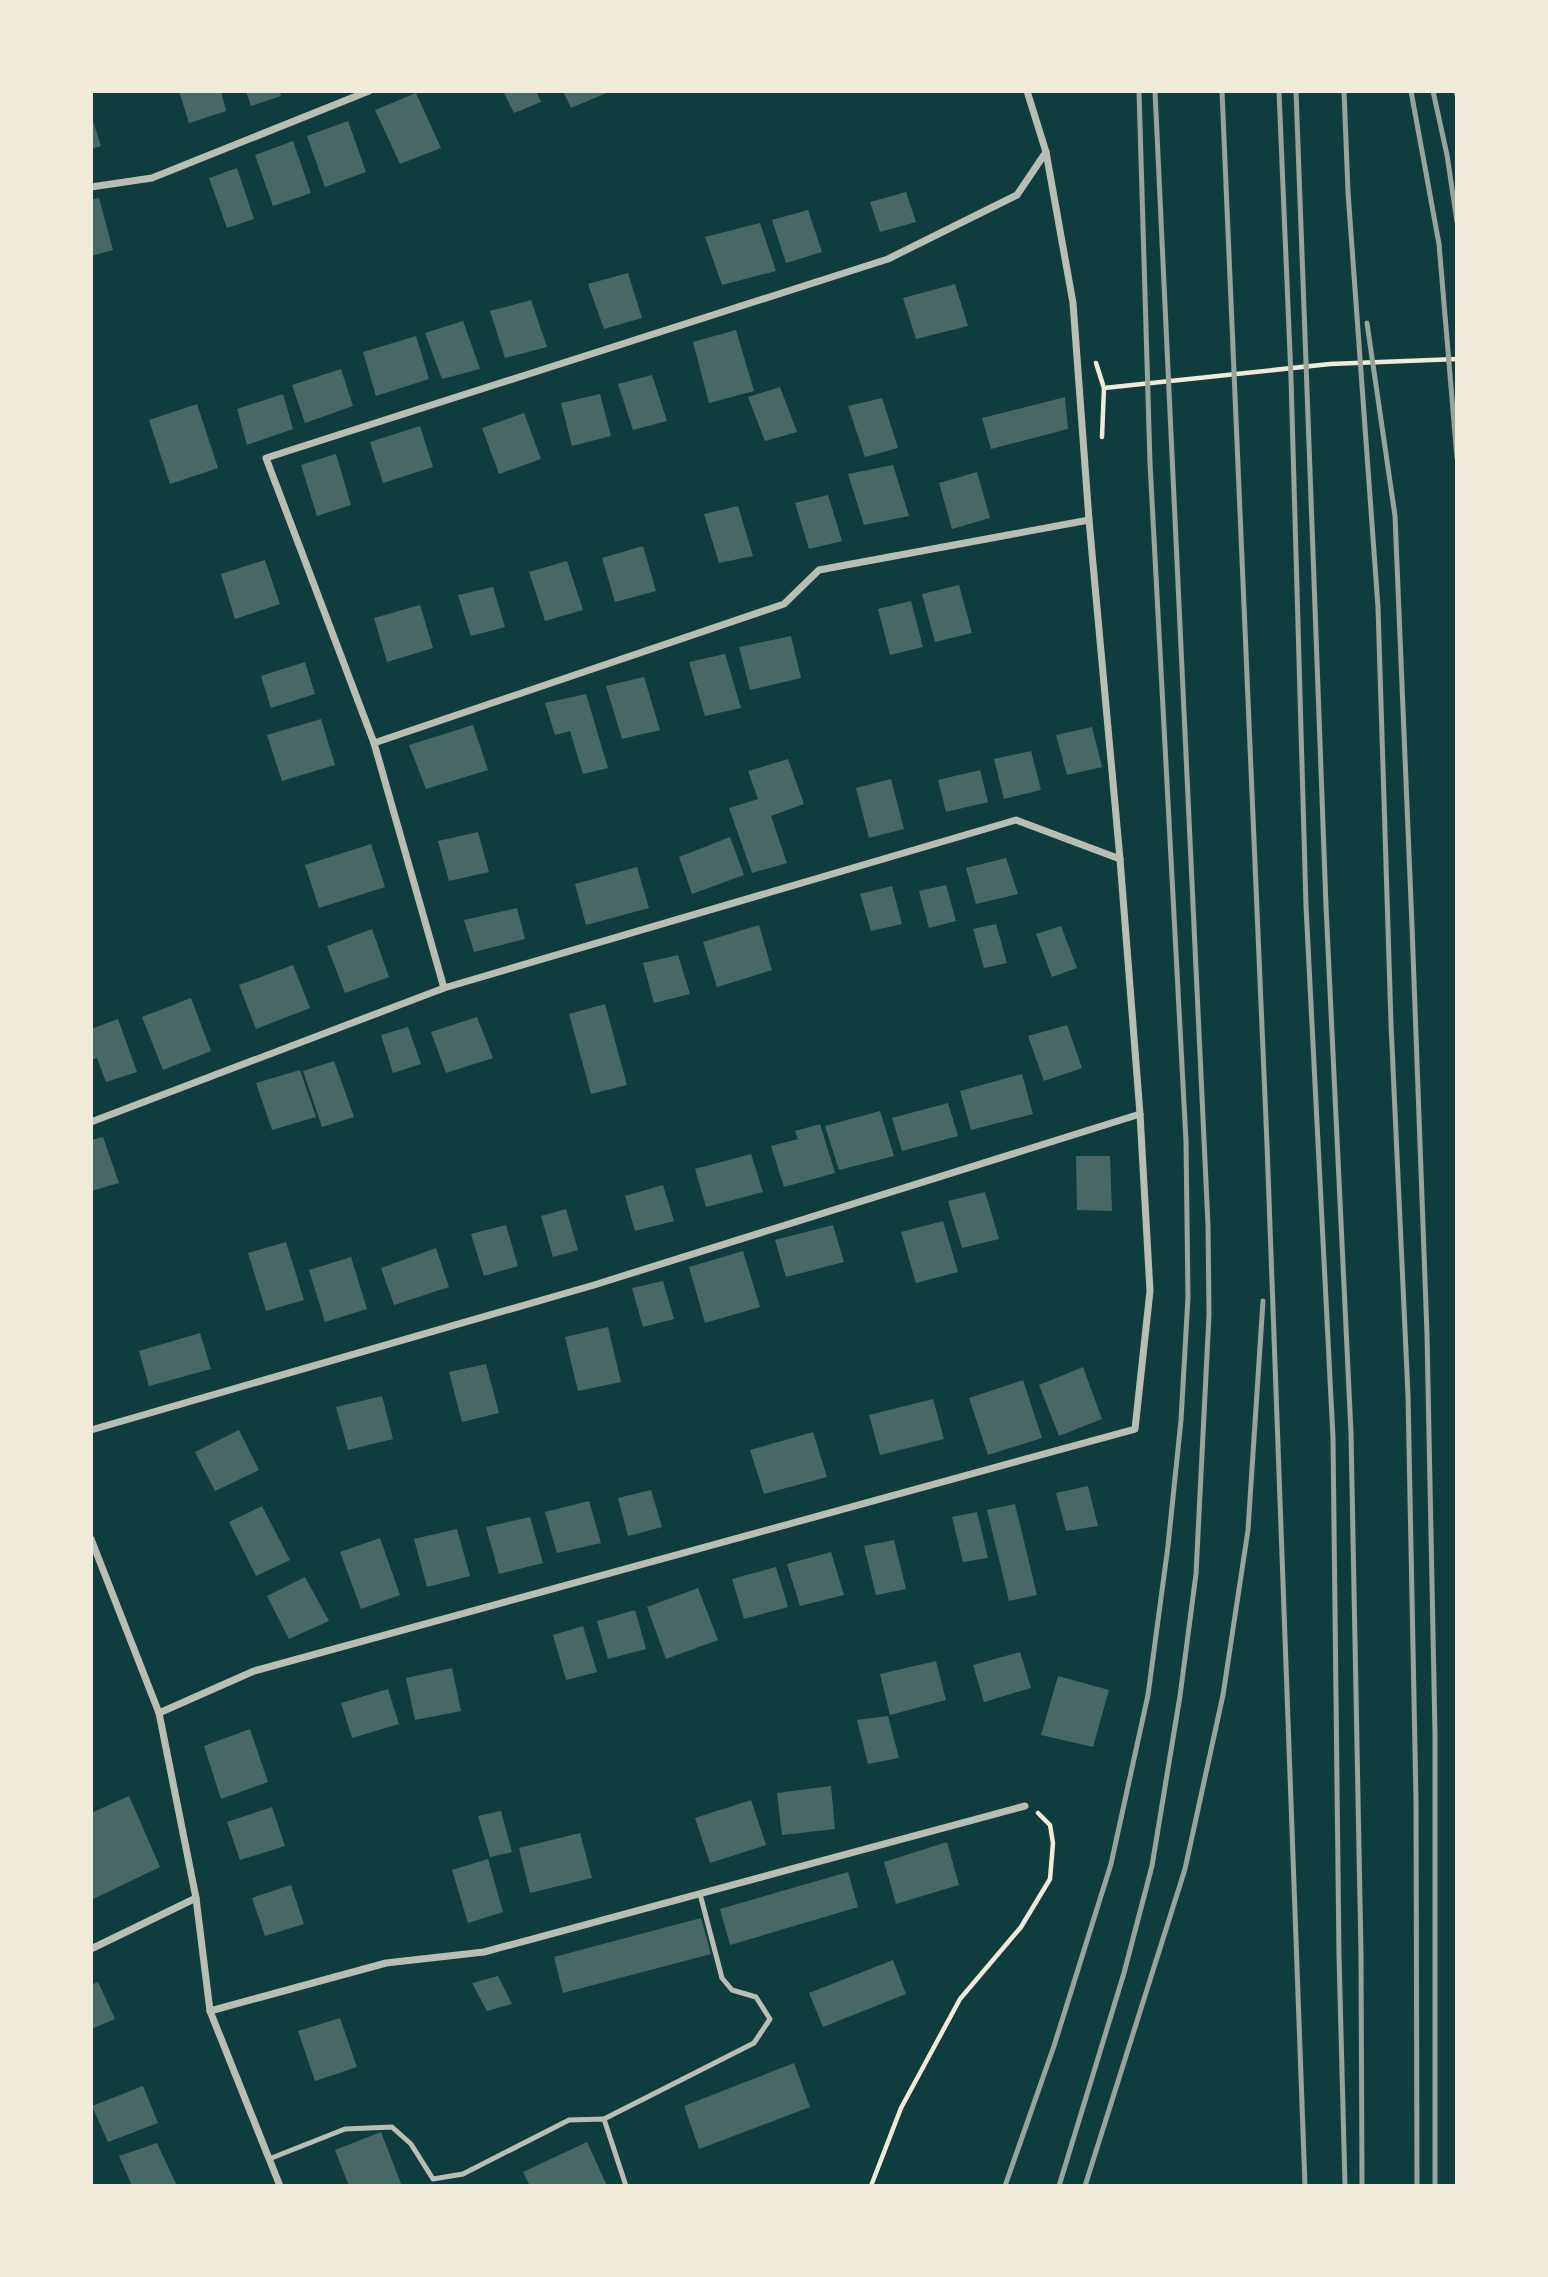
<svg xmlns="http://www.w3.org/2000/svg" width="1548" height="2277" font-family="Barlow,sans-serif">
<rect width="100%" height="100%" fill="#0f3d3e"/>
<g fill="#486865">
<polygon points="179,91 221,91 226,111 189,123"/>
<polygon points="246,91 279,91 281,96 251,106"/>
<polygon points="503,91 536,91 541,102 514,113"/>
<polygon points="563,91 611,91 571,108"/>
<polygon points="416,93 441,148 400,164 375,110"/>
<polygon points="91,115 101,146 91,149"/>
<polygon points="348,121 366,172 325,187 307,136"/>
<polygon points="293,141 311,193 273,206 255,155"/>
<polygon points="237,168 254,219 227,228 209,178"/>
<polygon points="906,192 916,222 880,232 870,202"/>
<polygon points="99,198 113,250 91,256 91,200"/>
<polygon points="808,210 822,252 786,263 772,220"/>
<polygon points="760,223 776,271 722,285 705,237"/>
<polygon points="628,273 642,318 604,329 588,284"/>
<polygon points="955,284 968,326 916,339 903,298"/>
<polygon points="531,300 547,347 505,358 490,311"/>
<polygon points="463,321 480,369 442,379 425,333"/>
<polygon points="736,330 754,391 709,403 693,342"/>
<polygon points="416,336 429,379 376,396 363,352"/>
<polygon points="341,369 353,406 305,423 292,385"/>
<polygon points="652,375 667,421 633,430 618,384"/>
<polygon points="780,387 797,432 765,441 748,397"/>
<polygon points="283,394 293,429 247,445 237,409"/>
<polygon points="600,394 611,436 572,446 561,403"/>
<polygon points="1065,397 1068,429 991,449 982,418"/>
<polygon points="882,398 898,448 865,457 848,406"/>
<polygon points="197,404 218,468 170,484 149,420"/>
<polygon points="524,413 541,459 499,474 482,428"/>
<polygon points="420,426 433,467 383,483 370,442"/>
<polygon points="336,454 351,505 317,516 301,465"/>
<polygon points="893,465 909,516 864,525 848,474"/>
<polygon points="977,472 990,518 952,529 939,483"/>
<polygon points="828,495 842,541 809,549 795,503"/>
<polygon points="738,506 753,556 719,563 704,514"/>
<polygon points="643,546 656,591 615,602 602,558"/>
<polygon points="265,560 280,604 235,619 221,574"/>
<polygon points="567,561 583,610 545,621 529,572"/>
<polygon points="959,585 972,633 935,642 922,594"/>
<polygon points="493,587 505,627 471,636 458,595"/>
<polygon points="911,601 923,647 890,655 878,609"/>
<polygon points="420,605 433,648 387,662 374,618"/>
<polygon points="791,636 801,678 750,690 739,647"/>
<polygon points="725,654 741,708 705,716 689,662"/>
<polygon points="305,662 315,694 271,708 261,676"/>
<polygon points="644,677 660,730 622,739 606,686"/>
<polygon points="586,694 608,768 583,774 570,731 555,735 545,703"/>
<polygon points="321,719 335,765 282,781 267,735"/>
<polygon points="473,725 488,770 426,789 409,745"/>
<polygon points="1092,727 1102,767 1067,775 1056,735"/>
<polygon points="1031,751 1041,790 1004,799 994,759"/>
<polygon points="788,759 804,804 771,816 787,863 752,873 729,808 758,799 748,771"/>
<polygon points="980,770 988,802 946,812 938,780"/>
<polygon points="891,779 904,829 869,838 856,788"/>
<polygon points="478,832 489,872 449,881 438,841"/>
<polygon points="730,837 744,875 692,894 679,857"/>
<polygon points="371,844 385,887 319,908 305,865"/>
<polygon points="1006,858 1018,894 976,904 966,868"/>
<polygon points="637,867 649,908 586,925 575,884"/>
<polygon points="946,885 956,921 929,928 919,891"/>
<polygon points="892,886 902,924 871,931 860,894"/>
<polygon points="517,908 525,939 474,952 464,920"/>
<polygon points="996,924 1007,963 984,968 973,929"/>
<polygon points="759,925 772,970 717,987 703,942"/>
<polygon points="1061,926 1077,968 1052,977 1036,934"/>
<polygon points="372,929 389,977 345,993 327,946"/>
<polygon points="678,955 690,994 654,1003 643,963"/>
<polygon points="293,965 310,1008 256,1029 239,985"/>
<polygon points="191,998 211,1051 163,1070 142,1017"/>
<polygon points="605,1004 627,1085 591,1094 569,1014"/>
<polygon points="477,1017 493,1058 446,1073 431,1032"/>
<polygon points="118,1019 137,1072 106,1082 97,1058 91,1060 91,1029"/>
<polygon points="1067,1025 1082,1068 1044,1081 1028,1036"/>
<polygon points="408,1027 421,1064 393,1073 381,1035"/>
<polygon points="334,1061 354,1117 322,1127 303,1071"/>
<polygon points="300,1070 316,1117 272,1130 256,1083"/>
<polygon points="1022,1074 1033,1114 971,1130 960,1091"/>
<polygon points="948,1103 958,1136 902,1151 892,1118"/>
<polygon points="880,1111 894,1156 839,1170 825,1126"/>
<polygon points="820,1124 835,1173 784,1187 771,1146 798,1139 795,1131"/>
<polygon points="103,1137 119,1183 91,1191 91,1140"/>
<polygon points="751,1154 763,1192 706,1207 695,1169"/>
<polygon points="1076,1156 1110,1156 1112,1211 1077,1210"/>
<polygon points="663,1185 674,1221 635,1231 625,1196"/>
<polygon points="985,1192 999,1239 962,1248 948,1201"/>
<polygon points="566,1209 578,1250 553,1257 541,1216"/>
<polygon points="943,1221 958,1272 916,1283 901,1232"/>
<polygon points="506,1225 518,1266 484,1276 471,1234"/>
<polygon points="833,1225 844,1262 786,1277 775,1240"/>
<polygon points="286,1242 304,1300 266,1311 248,1253"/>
<polygon points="436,1248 449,1287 394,1305 381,1268"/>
<polygon points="743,1251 760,1307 705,1323 689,1267"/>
<polygon points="351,1257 367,1309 325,1322 309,1270"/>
<polygon points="663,1281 674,1319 643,1327 632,1288"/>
<polygon points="608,1327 621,1382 578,1391 565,1337"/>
<polygon points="200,1333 211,1369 149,1386 139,1351"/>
<polygon points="486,1364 499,1413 462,1422 449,1372"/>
<polygon points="1083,1367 1102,1419 1059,1436 1039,1385"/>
<polygon points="1023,1380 1042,1438 988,1455 969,1398"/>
<polygon points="382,1396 393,1439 348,1450 336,1407"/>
<polygon points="933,1399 944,1439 880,1455 869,1415"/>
<polygon points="239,1430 259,1470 215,1491 195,1452"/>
<polygon points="813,1432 827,1477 764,1494 750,1450"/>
<polygon points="1088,1486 1098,1526 1066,1531 1056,1493"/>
<polygon points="651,1490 662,1527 628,1536 618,1498"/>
<polygon points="589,1501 601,1543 557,1553 545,1512"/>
<polygon points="1015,1504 1037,1595 1009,1601 987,1510"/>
<polygon points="262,1506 290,1560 256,1576 229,1522"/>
<polygon points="977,1512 988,1558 963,1562 952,1517"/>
<polygon points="530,1517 543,1563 499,1574 486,1527"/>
<polygon points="457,1529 470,1576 427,1587 414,1539"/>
<polygon points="380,1538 400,1595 361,1609 340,1552"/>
<polygon points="894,1540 906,1589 876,1595 864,1546"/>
<polygon points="831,1552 844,1595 800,1606 787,1564"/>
<polygon points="776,1567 788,1607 744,1619 732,1579"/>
<polygon points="305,1577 329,1621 289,1639 267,1596"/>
<polygon points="698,1588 718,1640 666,1659 647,1607"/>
<polygon points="635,1610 646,1649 608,1659 597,1621"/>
<polygon points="583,1626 597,1672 566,1680 553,1635"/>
<polygon points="1020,1652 1031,1688 984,1702 973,1665"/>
<polygon points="936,1661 946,1700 890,1715 880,1674"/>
<polygon points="452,1668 461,1711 415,1720 406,1678"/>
<polygon points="1058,1676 1109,1690 1093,1747 1041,1735"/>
<polygon points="388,1689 399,1724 352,1738 341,1703"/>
<polygon points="888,1716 899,1758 868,1764 857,1720"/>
<polygon points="250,1729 268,1782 221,1799 204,1746"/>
<polygon points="831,1786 835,1829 782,1835 777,1793"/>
<polygon points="129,1796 160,1867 91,1900 91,1813"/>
<polygon points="751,1800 766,1845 710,1863 695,1818"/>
<polygon points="272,1807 285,1846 240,1860 227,1822"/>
<polygon points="501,1811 512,1852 490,1857 478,1816"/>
<polygon points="580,1833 592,1878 530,1893 519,1848"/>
<polygon points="947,1842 959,1885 896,1904 884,1862"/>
<polygon points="488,1859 503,1912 468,1923 452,1870"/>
<polygon points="848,1872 858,1907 730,1945 720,1909"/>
<polygon points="291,1885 304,1924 265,1936 252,1898"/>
<polygon points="701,1918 711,1954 563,1993 554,1957"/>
<polygon points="893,1960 906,1994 823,2027 809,1993"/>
<polygon points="498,1976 512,2004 487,2011 472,1983"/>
<polygon points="98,1982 115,2019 91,2029 91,1985"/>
<polygon points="340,2018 357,2067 315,2081 298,2031"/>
<polygon points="794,2063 810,2107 699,2149 684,2106"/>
<polygon points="143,2086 158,2123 108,2142 92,2106"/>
<polygon points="381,2132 402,2186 349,2186 335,2150"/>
<polygon points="587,2142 607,2186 530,2186 523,2172"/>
<polygon points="157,2143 177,2186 132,2186 119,2156"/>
</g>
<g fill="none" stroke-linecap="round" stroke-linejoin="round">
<g stroke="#f1e9da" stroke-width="4.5">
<polyline points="1096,363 1104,388 1102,437"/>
<polyline points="1104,388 1330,364 1457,359"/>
<polyline points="871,2186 901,2108 960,1999 1021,1927 1050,1879 1053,1843 1050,1825 1038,1813"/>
</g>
<g stroke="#b8beb3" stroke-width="5">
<polyline points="604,2119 754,2043 770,2019 756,1997 732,1990 722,1978 700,1894"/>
<polyline points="269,2159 345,2129 392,2127 411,2144 433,2179 463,2174 569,2120 604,2119 626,2186"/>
</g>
<g stroke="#b8beb3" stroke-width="7">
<polyline points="91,187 152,178 369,91"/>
<polyline points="374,743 784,604 819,570 1089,520"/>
<polyline points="444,988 374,743 266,458 888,259 1017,195 1046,152"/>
<polyline points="91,1122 444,988 1016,820 1120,859"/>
<polyline points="91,1430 594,1285 1140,1114"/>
<polyline points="91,1539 159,1713 196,1898 210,2011 280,2186"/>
<polyline points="159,1713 254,1671 1135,1429 1150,1291 1140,1114 1120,859 1089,520 1073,303 1046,152 1027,91"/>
<polyline points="91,1949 196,1898"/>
<polyline points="210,2011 386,1963 484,1952 1025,1806"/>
</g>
<g stroke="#97a49c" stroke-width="5">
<polyline points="1222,91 1267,1144 1305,2186"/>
<polyline points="1279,91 1291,378 1306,906 1333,1438 1339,1955 1345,2186"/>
<polyline points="1296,91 1326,906 1351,1433 1361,1953 1362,2186"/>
<polyline points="1344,91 1348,192 1378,607 1391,1024 1408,1395 1416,1800 1417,2186"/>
<polyline points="1411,91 1439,244 1457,458"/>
<polyline points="1433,91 1447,155 1457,222"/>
<polyline points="1456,91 1457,95"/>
<polyline points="1367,323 1395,516 1412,926 1427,1334 1435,1733 1435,2186"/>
<polyline points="1005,2186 1054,2046 1111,1864 1148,1695 1168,1546 1181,1420 1188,1297 1186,1141 1150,463 1139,91"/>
<polyline points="1059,2186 1124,1973 1152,1866 1180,1696 1196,1574 1209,1315 1208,1225 1155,91"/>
<polyline points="1085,2186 1185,1869 1223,1695 1248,1530 1263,1301"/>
</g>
</g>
<rect width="1548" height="2277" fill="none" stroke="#f1e9da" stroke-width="186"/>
</svg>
